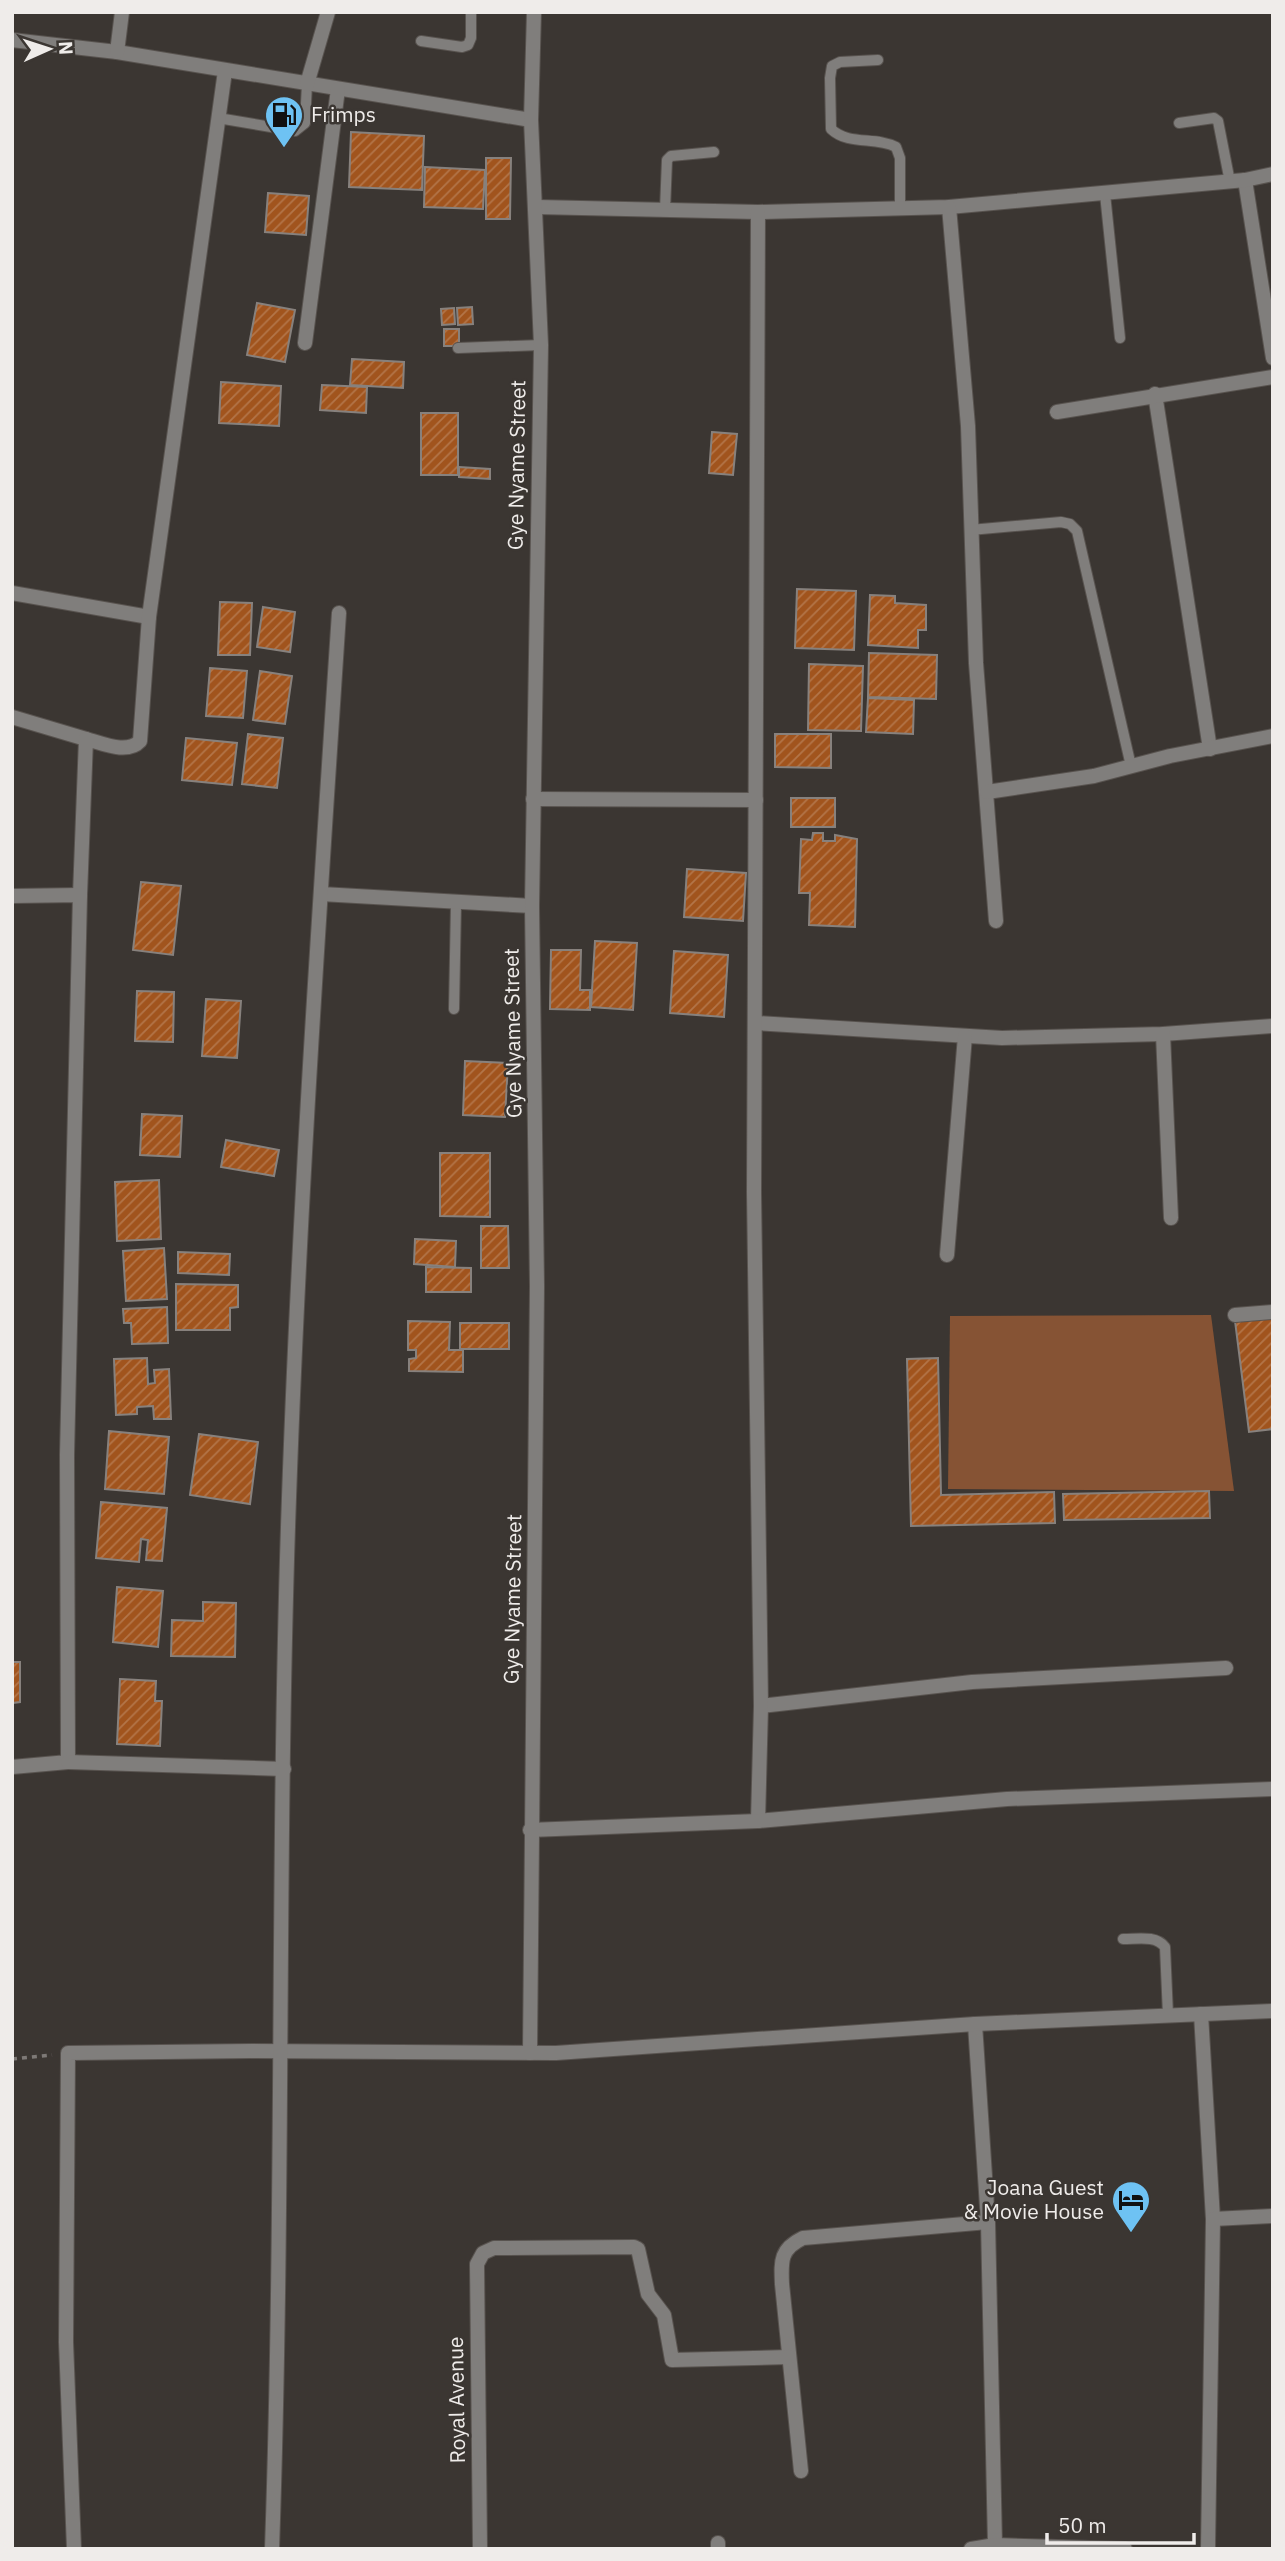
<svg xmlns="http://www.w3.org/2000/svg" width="1285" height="2561" font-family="'IBM Plex Sans',sans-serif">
<defs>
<pattern id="building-hatch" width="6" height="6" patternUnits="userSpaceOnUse" patternTransform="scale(1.75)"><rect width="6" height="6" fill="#a1541d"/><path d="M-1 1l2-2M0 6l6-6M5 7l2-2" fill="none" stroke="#b37549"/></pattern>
</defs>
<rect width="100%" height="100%" fill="#3b3632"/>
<polygon fill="#865334" points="1211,1315 1234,1491 948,1489 950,1316"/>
<g fill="url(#building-hatch)" stroke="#87817d" stroke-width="2">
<polygon points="351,132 424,136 422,190 349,187"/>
<polygon points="486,158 511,158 510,219 486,219"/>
<polygon points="425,167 485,170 483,209 424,207"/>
<polygon points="268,193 309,196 306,235 265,232"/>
<polygon points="257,303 295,310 285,362 247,355"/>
<polygon points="472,307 473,324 458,325 457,308"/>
<polygon points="454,308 455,324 442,325 441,309"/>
<rect x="444" y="329" width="15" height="17"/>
<polygon points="352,359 404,362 403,388 350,385"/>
<polygon points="221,382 281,386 279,426 219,423"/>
<polygon points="322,385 367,387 366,413 320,410"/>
<rect x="421" y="413" width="37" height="62"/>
<polygon points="712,432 737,434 733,475 709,473"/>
<polygon points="459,467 490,469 490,479 459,477"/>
<polygon points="797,589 856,591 854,650 795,648"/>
<polygon points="870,595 895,596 895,603 926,605 926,630 918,630 918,648 868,645"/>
<polygon points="220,602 252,603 250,655 218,655"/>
<polygon points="263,607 295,612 290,652 257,647"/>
<polygon points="869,653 937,655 936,699 868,697"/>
<polygon points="809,664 863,666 861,731 808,730"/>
<polygon points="210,668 247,671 243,718 206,716"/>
<polygon points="260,671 292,676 285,724 253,720"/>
<polygon points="868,698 914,700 913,734 866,732"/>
<polygon points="248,734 283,738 277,788 242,784"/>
<polygon points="775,734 831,734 831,768 775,767"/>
<polygon points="186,738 237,743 232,785 182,780"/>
<rect x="791" y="798" width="44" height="29"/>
<polygon points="813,833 823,833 823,841 835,841 835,835 857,839 855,927 809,925 810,893 799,893 801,839 812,840"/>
<polygon points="687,869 746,873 743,921 684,917"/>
<polygon points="141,882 181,886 173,955 133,950"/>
<polygon points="595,941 637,943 633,1010 591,1007"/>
<polygon points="551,950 581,950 580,990 590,990 590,1010 550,1009"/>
<polygon points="674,951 728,955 724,1017 670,1013"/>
<polygon points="137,991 174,992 173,1042 135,1041"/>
<polygon points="206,999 241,1001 237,1058 202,1056"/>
<polygon points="465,1061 508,1063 505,1117 463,1115"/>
<polygon points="142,1114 182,1116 180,1157 140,1155"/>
<polygon points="226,1140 279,1150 274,1176 221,1167"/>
<polygon points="440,1153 490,1153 490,1217 440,1216"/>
<polygon points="159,1180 161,1239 117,1241 115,1182"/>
<polygon points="481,1226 508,1226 509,1268 481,1268"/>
<polygon points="415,1239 456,1241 455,1267 414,1264"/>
<polygon points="164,1248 167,1299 126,1301 123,1251"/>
<polygon points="178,1252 230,1254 229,1275 178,1273"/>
<polygon points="426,1267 471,1268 471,1292 426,1292"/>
<polygon points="176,1284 238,1285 238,1307 230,1308 230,1330 176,1330"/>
<polygon points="167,1307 168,1343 132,1344 131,1323 124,1323 123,1309"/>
<polygon points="1273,1317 1273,1429 1249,1432 1235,1321"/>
<polygon points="408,1321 450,1322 449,1350 463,1350 463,1372 409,1371 409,1359 416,1358 416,1350 408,1350"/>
<rect x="460" y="1323" width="49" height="26"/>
<polygon points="147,1358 148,1384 155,1383 154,1370 169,1369 171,1419 154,1419 153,1406 137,1407 137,1414 116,1415 114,1359"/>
<polygon points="938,1358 941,1495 1054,1492 1055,1523 911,1526 907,1359"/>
<polygon points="109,1431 169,1437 164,1494 105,1489"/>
<polygon points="199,1434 258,1442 250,1504 190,1495"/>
<polygon points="1209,1491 1210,1518 1064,1520 1063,1494"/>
<polygon points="101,1502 167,1508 162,1561 146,1560 148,1540 141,1539 139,1562 96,1558"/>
<polygon points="117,1587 163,1591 158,1647 113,1642"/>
<polygon points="203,1602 236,1603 235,1657 171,1656 172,1620 203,1621"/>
<polygon points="12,1662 20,1662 20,1702 12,1703"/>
<polygon points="120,1679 156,1681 155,1701 162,1701 160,1746 117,1744"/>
</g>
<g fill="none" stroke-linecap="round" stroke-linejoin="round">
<defs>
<g id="service">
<polyline points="421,41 462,47 468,45 471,38 471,12"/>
<path d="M878,60L840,62L832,66L830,78L831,129C849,146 875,136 896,147L900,158V209"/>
<polyline points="218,118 295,131 305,123 307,84"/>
<polyline points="1179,123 1214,118 1218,121 1230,182"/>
<polyline points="1105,194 1120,338"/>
<polyline points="665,210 667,160 671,156 714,152"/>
<polyline points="458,348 541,345"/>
<polyline points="970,530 1061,522 1070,524 1077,531 1131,766"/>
<polyline points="454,1009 456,903"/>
<path d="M1123,1939C1138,1939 1156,1935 1165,1947L1168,2015"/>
</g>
<g id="minor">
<polyline points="12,40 117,52 531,120"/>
<polyline points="117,52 122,12"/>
<polyline points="307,84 328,12"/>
<polyline points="1245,180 1273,358"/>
<polyline points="537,207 758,212 949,207 1245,180 1273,174"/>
<polyline points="949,207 968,426 976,663 996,921"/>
<polyline points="305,343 338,89"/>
<polyline points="1155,394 1210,749"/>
<polyline points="1057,412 1273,377"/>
<polyline points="12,593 149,617"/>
<polyline points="12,717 86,739"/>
<polyline points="987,792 1094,776 1170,756 1273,736"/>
<polyline points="533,799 756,800"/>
<polyline points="321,894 532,906"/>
<path d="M80,895L86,739C102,743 127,755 140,741L149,617L225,71"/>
<polyline points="12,896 80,895 67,1455 68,1762 12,1767"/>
<polyline points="756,1023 1002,1038 1163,1034 1273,1026"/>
<polyline points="1163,1034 1171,1218"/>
<polyline points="947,1255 965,1036"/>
<polyline points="1235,1315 1273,1312"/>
<polyline points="761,1706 972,1682 1226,1668"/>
<polyline points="68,1762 284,1769"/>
<polyline points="758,1821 761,1706 754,1192 758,212"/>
<polyline points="530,1830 758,1821 1007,1799 1273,1789"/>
<polyline points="1201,2014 1213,2219 1208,2549"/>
<polyline points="975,2024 988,2222 995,2545"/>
<polyline points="530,2053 537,1286 532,906 541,345 531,120 534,12"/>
<polyline points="1213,2219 1273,2216"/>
<path d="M801,2471L782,2284C781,2261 780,2249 803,2238L988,2222"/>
<polyline points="718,2543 718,2549"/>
<polyline points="74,2549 66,2342 68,2053 251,2051 556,2053 975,2024 1273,2011"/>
<path d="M272,2549C284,2208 277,1867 288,1527C298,1222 319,917 339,613"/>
<polyline points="480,2549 477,2264 483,2253 494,2248 634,2247 638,2249 648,2294 664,2315 672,2360 789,2357"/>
<polyline points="971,2549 995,2545 1125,2549"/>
</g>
</defs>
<use href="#service" stroke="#58534f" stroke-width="12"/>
<use href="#minor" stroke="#58534f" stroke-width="16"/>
<polyline stroke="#7d7976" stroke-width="3.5" stroke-dasharray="5 5" stroke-linecap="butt" points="12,2059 52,2055"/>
<use href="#service" stroke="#807e7c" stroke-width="10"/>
<use href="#minor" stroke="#807e7c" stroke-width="14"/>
</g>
<defs>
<symbol id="fuel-pin" viewBox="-11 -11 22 30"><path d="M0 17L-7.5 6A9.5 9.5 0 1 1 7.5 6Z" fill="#6ec2f3" stroke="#3b3632"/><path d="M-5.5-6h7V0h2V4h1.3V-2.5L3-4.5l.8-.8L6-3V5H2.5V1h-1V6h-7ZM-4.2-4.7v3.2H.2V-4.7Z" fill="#111"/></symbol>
<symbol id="hotel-pin" viewBox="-11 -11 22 30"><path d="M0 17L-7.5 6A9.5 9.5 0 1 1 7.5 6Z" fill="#6ec2f3" stroke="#3b3632"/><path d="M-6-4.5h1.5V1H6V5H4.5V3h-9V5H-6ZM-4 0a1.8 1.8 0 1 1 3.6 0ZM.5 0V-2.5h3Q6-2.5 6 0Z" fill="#111"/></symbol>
</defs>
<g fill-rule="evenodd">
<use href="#fuel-pin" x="262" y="93" width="44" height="60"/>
<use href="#hotel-pin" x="1109" y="2178" width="44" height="60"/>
</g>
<g text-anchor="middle" stroke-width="5" stroke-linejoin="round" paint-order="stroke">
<g font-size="21" fill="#efecea" stroke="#3b3632" text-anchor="start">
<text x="311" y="122">Frimps</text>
<text x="1104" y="2195" text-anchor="end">Joana Guest<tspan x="1104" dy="24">&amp; Movie House</tspan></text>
</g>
<g font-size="21" fill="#efecea" stroke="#3b3632">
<text transform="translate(517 465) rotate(-89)" y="7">Gye Nyame Street</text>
<text transform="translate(513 1033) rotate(-91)" y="7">Gye Nyame Street</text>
<text transform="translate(513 1599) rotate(-89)" y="7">Gye Nyame Street</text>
<text transform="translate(457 2400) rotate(-91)" y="7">Royal Avenue</text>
</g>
</g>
<rect width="1285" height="2561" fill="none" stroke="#efecea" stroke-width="28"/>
<g transform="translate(49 49) rotate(87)" stroke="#3b3632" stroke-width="5" paint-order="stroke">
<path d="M0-5L12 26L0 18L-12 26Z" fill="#efecea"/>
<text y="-10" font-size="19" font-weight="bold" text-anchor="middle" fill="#efecea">N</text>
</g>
<path d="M1047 2533v10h147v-10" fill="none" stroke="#efecea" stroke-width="3.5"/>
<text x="1058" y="2533" font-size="21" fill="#efecea" stroke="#3b3632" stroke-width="5" paint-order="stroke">50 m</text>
</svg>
